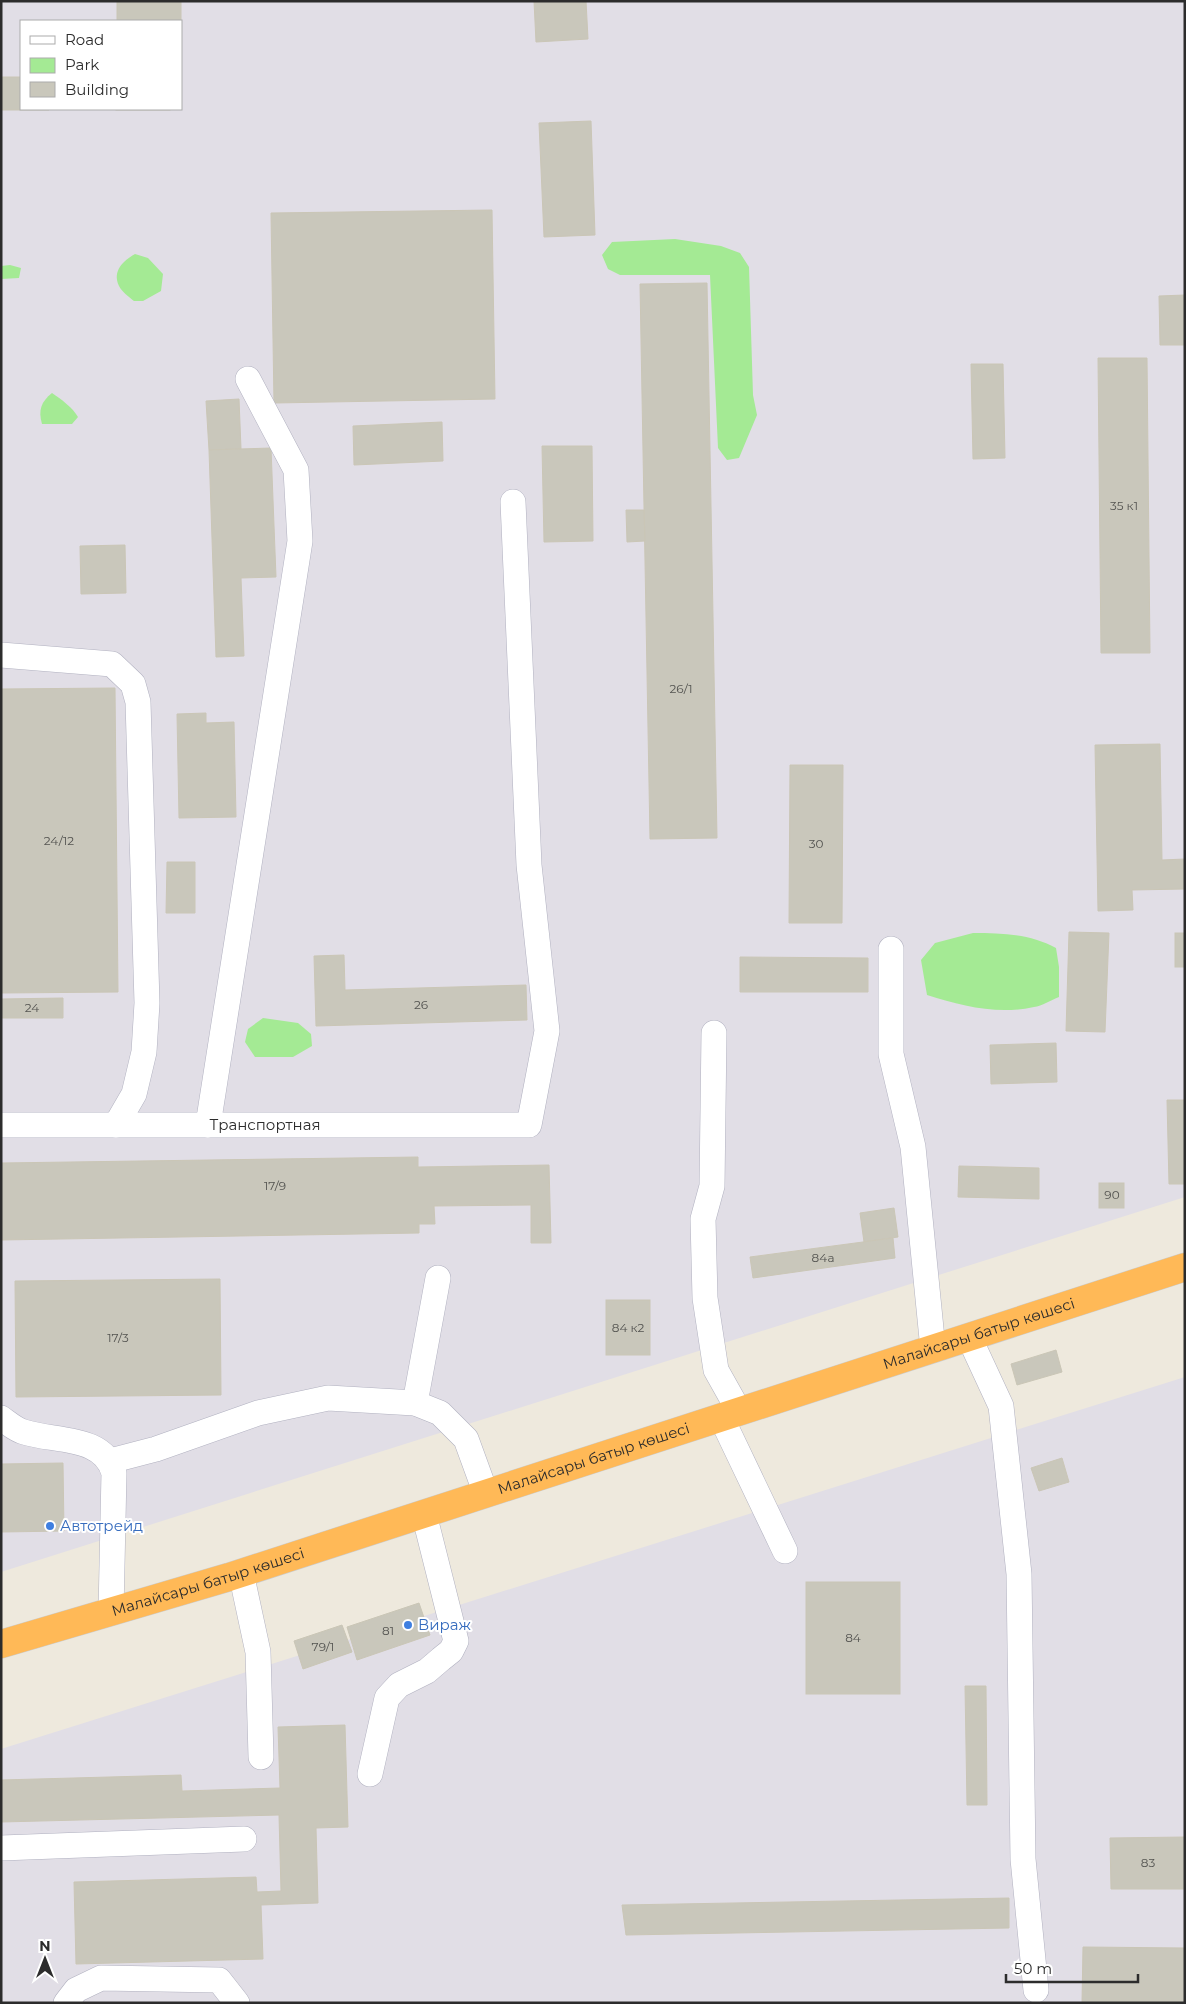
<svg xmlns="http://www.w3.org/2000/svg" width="1186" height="2004" font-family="Montserrat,sans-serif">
<rect width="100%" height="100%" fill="#eee9dd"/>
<g fill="#e1dee6" fill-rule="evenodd">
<path d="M1,1H1185V1197L1,1572ZM21,21H181V109H21Z"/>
<polygon points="1185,1377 1185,2003 1,2003 1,1749"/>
</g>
<g fill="#a4ea94">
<polygon points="675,239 721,246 740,253 749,267 753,395 757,415 739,458 727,460 718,448 710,275 620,275 608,269 602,255 612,242"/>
<path d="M135,254L148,258L163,274L161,291L143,301H134C129,297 122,292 119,286C112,271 123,261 135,254Z"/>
<polygon points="10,265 21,268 19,278 1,279 1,266"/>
<path d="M52,393C61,399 73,408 78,417L72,424H42C38,410 41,402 52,393Z"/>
<path d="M973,933C1002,933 1030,934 1056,948L1059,967V997C1051,1000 1042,1006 1034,1007C997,1015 962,1006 927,995L921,960L935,943Z"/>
<polygon points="263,1018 298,1023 311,1034 312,1046 293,1057 255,1057 245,1042 248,1029"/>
</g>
<g fill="#c9c7bb" stroke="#cac6b6">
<rect x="117" y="1" width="64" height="20"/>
<polygon points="534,1 586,1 588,39 536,42"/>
<polygon points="1,77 21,77 21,109 49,109 49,110 1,110"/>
<rect x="116" y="109" width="54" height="1"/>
<polygon points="591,121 595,235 544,237 539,123"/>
<polygon points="492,210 495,399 274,403 271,213"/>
<polygon points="707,283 717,838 650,839 640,284"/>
<polygon points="1185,295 1185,345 1160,345 1159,296"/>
<polygon points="1098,358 1147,358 1150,653 1101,653"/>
<polygon points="971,364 1003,364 1005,458 973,459"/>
<polygon points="239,399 241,449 209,450 206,401"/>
<polygon points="442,422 443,461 354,465 353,426"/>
<polygon points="542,446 592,446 593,541 544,542"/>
<polygon points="271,448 276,577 241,578 244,656 216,657 209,450"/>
<polygon points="626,510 644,510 645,541 627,542"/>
<polygon points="125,545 126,593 81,594 80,546"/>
<polygon points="115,688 118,992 1,993 1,689"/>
<polygon points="206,713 206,723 234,722 236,817 179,818 177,714"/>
<polygon points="1160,744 1162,860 1185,859 1185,889 1132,890 1133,910 1098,911 1095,745"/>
<polygon points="790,765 843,765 842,923 789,923"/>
<polygon points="167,862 195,862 195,913 166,913"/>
<polygon points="1069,932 1109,933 1105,1032 1066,1031"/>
<rect x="1175" y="933" width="10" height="34"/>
<polygon points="344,955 345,990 526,985 527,1020 316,1026 314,956"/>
<polygon points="740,957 868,958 868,992 740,992"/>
<polygon points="63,998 63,1018 1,1018 1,999"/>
<polygon points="1056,1043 1057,1082 991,1084 990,1045"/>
<polygon points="1167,1100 1185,1100 1185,1184 1169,1184"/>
<polygon points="418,1157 418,1167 549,1165 551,1243 531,1243 531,1205 434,1206 435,1224 419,1224 419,1233 1,1240 1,1163"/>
<polygon points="959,1166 1039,1168 1039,1199 958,1197"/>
<rect x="1099" y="1183" width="25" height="25"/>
<polygon points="894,1208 898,1237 864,1242 860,1213"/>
<polygon points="893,1238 895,1258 753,1278 750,1257"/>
<polygon points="220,1279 221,1395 16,1397 15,1281"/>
<rect x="606" y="1300" width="44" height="55"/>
<polygon points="1056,1350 1062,1372 1017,1385 1011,1364"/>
<polygon points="1062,1458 1069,1482 1039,1491 1031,1468"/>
<polygon points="63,1463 64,1531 1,1532 1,1464"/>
<rect x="806" y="1582" width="94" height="112"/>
<polygon points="419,1603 430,1635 357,1660 347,1627"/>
<polygon points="342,1625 352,1652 303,1669 294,1641"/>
<polygon points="965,1686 986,1686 987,1805 967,1805"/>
<polygon points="345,1725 348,1827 316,1828 318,1903 261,1905 263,1959 76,1964 74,1882 256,1877 257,1892 281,1891 279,1815 1,1822 1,1780 181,1775 182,1791 280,1788 278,1727"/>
<polygon points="1185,1837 1185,1889 1111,1889 1110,1838"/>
<polygon points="1009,1898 1009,1928 626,1935 622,1905"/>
<polygon points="1083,1947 1185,1948 1185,2003 1082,2003"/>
</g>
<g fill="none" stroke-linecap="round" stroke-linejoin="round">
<defs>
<g id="minor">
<polyline points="1,655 112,664 133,684 138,702 147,1003 144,1052 134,1094 116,1125"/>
<polyline points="891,949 891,1054 913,1147 933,1349"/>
<polyline points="714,1033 712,1186 703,1219 705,1298 716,1370 739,1411"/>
<path id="s1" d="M1,1125H529L547,1031L529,865L513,502"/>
<polyline points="208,1125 300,541 296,470 248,379"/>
<polyline points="969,1337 1001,1406 1019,1574 1023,1859 1036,1990"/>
<polyline points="415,1403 438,1278"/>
<polyline points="721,1417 785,1551"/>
<path d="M1,1418C8,1423 16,1430 24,1432C55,1442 104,1435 114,1473L111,1612"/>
<polyline points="110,1461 156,1449 258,1413 328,1398 415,1403 440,1413 466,1439 486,1494"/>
<polyline points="241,1573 258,1652 261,1757"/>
<polyline points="370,1774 387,1698 399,1685 427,1671 441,1659 451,1651 456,1641 424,1514"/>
<polyline points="1,1848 244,1839"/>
<polyline points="66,2003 76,1990 101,1978 219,1980 237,2003"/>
</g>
<g id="highway">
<path id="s2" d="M1,1644L229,1577L1185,1267"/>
</g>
</defs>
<use href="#minor" stroke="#b1b1c0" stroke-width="26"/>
<use href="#highway" stroke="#ccc" stroke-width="29"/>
<use href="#minor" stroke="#fff" stroke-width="25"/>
<use href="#highway" stroke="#ffb957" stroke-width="28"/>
</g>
<g fill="#3f7fe0" stroke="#fff" stroke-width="2">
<circle cx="50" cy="1526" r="5"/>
<circle cx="408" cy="1625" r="5"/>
</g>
<g text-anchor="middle" stroke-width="4" stroke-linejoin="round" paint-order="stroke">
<g font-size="12" fill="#535350">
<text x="1124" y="510">35 к1</text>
<text x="681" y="693">26/1</text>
<text x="59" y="845">24/12</text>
<text x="816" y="848">30</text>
<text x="421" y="1009">26</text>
<text x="32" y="1012">24</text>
<text x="275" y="1190">17/9</text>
<text x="1112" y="1199">90</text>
<text x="823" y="1262">84а</text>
<text x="628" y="1332">84 к2</text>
<text x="118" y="1342">17/3</text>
<text x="388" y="1635">81</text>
<text x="853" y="1642">84</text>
<text x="323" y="1651">79/1</text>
<text x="1148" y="1867">83</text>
</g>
<g font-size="15" fill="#2c2c2c" stroke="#fff">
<text dy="5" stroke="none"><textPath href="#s1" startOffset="264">Транспортная</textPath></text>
<text dy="5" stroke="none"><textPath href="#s2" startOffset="1026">Малайсары батыр көшесі</textPath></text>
<text dy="5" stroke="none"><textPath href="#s2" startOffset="621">Малайсары батыр көшесі</textPath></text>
<text dy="5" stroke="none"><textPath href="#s2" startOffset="216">Малайсары батыр көшесі</textPath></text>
</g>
<g font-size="15" fill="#366cbe" stroke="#fff" text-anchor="start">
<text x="60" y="1531">Автотрейд</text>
<text x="418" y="1630">Вираж</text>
</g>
</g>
<rect width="1186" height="2004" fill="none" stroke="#2c2c2c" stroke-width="5"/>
<rect x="20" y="20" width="162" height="90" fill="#ffffff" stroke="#ababab"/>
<rect x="30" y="36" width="25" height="8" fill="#ffffff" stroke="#ababab"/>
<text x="65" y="45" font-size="15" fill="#2c2c2c">Road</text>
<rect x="30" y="58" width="25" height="15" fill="#a4ea94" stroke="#ababab"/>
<text x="65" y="70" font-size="15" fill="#2c2c2c">Park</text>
<rect x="30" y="82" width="25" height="15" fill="#c9c7bb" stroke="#ababab"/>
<text x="65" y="95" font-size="15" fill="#2c2c2c">Building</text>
<g transform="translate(45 1959)" stroke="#ffffff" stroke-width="4" paint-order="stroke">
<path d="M0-4L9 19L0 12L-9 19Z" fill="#2c2c2c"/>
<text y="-8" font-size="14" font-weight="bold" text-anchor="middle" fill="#2c2c2c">N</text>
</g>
<path d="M1006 1974v8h132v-8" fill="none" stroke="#2c2c2c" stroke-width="2.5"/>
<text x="1014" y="1974" font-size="15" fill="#2c2c2c" stroke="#ffffff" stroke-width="4" paint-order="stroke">50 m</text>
</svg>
